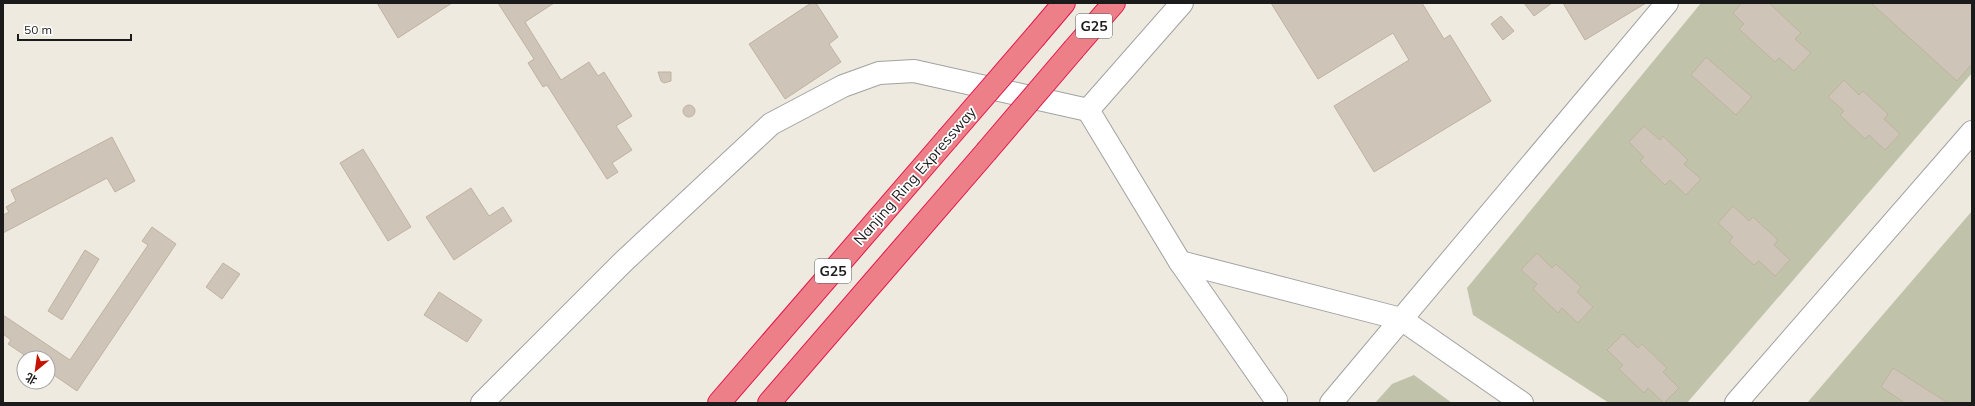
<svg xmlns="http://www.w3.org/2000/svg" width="1975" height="406" font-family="Mulish,'Noto Sans SC',sans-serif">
<rect width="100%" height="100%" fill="#eeeadf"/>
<g fill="#c0c3aa">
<polygon points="1701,3 1972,3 1972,73 1687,403 1609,403 1473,315 1467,288"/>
<polygon points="1972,211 1972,403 1807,403"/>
<polygon points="1414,375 1452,403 1375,403 1392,384"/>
</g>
<g fill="#cec4b8" stroke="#c0b2a1">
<polygon points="377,3 452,3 398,38"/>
<polygon points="498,3 554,3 525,22 561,80 589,62 598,76 604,72 632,116 616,126 632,150 612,163 618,172 607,179 547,85 543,87 528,63 534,59"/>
<polygon points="811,3 816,3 838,37 829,44 841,62 785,99 749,44"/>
<polygon points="1271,3 1422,3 1444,39 1450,35 1491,101 1374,172 1334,106 1409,60 1393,33 1318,79"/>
<polygon points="1524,3 1552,3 1534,16"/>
<polygon points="1563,3 1646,3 1585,40"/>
<polygon points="1742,3 1769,3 1801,33 1795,39 1811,53 1794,71 1779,58 1775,62 1739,29 1744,24 1733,13"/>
<polygon points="1871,3 1972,3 1972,64 1957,81"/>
<polygon points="1501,16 1514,31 1503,40 1491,24"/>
<polygon points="1706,57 1752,97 1736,115 1691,75"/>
<polygon points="658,72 671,72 671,81 664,83 661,81"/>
<polygon points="1844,80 1859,95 1863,91 1888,114 1884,119 1900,134 1885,150 1869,135 1865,139 1840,115 1844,111 1828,97"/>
<circle cx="689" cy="111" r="6"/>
<polygon points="1644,126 1660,140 1663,136 1688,160 1684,164 1701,179 1686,195 1670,180 1665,185 1640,161 1644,157 1629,142"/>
<polygon points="112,137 135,181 115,192 107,178 3,233 3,215 9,212 6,207 16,201 11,190"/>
<polygon points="363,149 411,227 388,241 340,163"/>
<polygon points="471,188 489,216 503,207 512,221 454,260 426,217"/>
<polygon points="1733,206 1749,221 1753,217 1778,240 1774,245 1790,260 1775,276 1759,261 1754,265 1729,242 1733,237 1718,223"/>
<polygon points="152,227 176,244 77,391 48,371 48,358 29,358 8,344 11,340 3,334 3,315 70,360 148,245 142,241"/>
<polygon points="85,250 99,259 62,320 48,311"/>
<polygon points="1537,253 1552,268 1556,264 1581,287 1577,292 1593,307 1578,323 1562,308 1558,313 1533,289 1537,284 1521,270"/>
<polygon points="223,263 240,274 222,299 206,287"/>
<polygon points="439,292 482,320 467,342 424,315"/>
<polygon points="1623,334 1638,348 1642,344 1667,368 1663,372 1679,388 1664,403 1648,388 1644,393 1619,369 1623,365 1607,350"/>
<polygon points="1893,368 1948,403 1905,403 1881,387"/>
</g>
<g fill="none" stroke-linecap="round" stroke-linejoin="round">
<defs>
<g id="minor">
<polyline points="1182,3 1088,110 1180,262 1276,400"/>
<polyline points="1180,262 1401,319 1522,403"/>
<polyline points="482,403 623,262 771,124 843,86 879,73 914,71 1088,110"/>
<polyline points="1331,403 1667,3"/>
<polyline points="1736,403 1972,132"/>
</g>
<g id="highway">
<polyline points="1036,36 1064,3"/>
<polyline points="1074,49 1114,3"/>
<polyline points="719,403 947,139"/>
<polyline points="769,403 986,152"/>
</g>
</defs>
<use href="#minor" stroke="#a2a2a2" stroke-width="24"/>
<use href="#highway" stroke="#e31549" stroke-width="24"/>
<use href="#minor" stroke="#fff" stroke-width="22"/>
<use href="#highway" stroke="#ed7f89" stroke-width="22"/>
<defs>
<g id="highway-bridge">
<polyline points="947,139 1036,36"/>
<polyline points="986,152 1074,49"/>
</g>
</defs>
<use href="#highway-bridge" stroke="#e31549" stroke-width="24" stroke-linecap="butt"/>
<use href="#highway-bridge" stroke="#ed7f89" stroke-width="22"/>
</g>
<g text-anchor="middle" stroke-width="3.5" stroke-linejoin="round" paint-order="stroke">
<g fill="#fff" stroke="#5f5f5f" stroke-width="1">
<rect x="1076" y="14" width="36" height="24" rx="3"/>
<rect x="815" y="259" width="36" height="24" rx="3"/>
</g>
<g font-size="14" font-weight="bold" fill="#1b1b1b">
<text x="1094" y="31">G25</text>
<text x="833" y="276">G25</text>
</g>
<g font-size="15" fill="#1b1b1b" stroke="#fff">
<text transform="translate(915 176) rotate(-49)" y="5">Nanjing Ring Expressway</text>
</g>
</g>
<rect width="1975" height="406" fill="none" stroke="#1b1b1b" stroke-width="8"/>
<g transform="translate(36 370) rotate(209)"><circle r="19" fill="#ffffff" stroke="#a4a4a4"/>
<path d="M0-3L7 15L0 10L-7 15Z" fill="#c61200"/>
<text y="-6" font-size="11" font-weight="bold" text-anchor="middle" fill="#1b1b1b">北</text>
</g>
<path d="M18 34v6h113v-6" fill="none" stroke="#1b1b1b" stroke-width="2"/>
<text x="24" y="34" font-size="12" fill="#1b1b1b" stroke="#ffffff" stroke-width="3" paint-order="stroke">50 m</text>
</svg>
